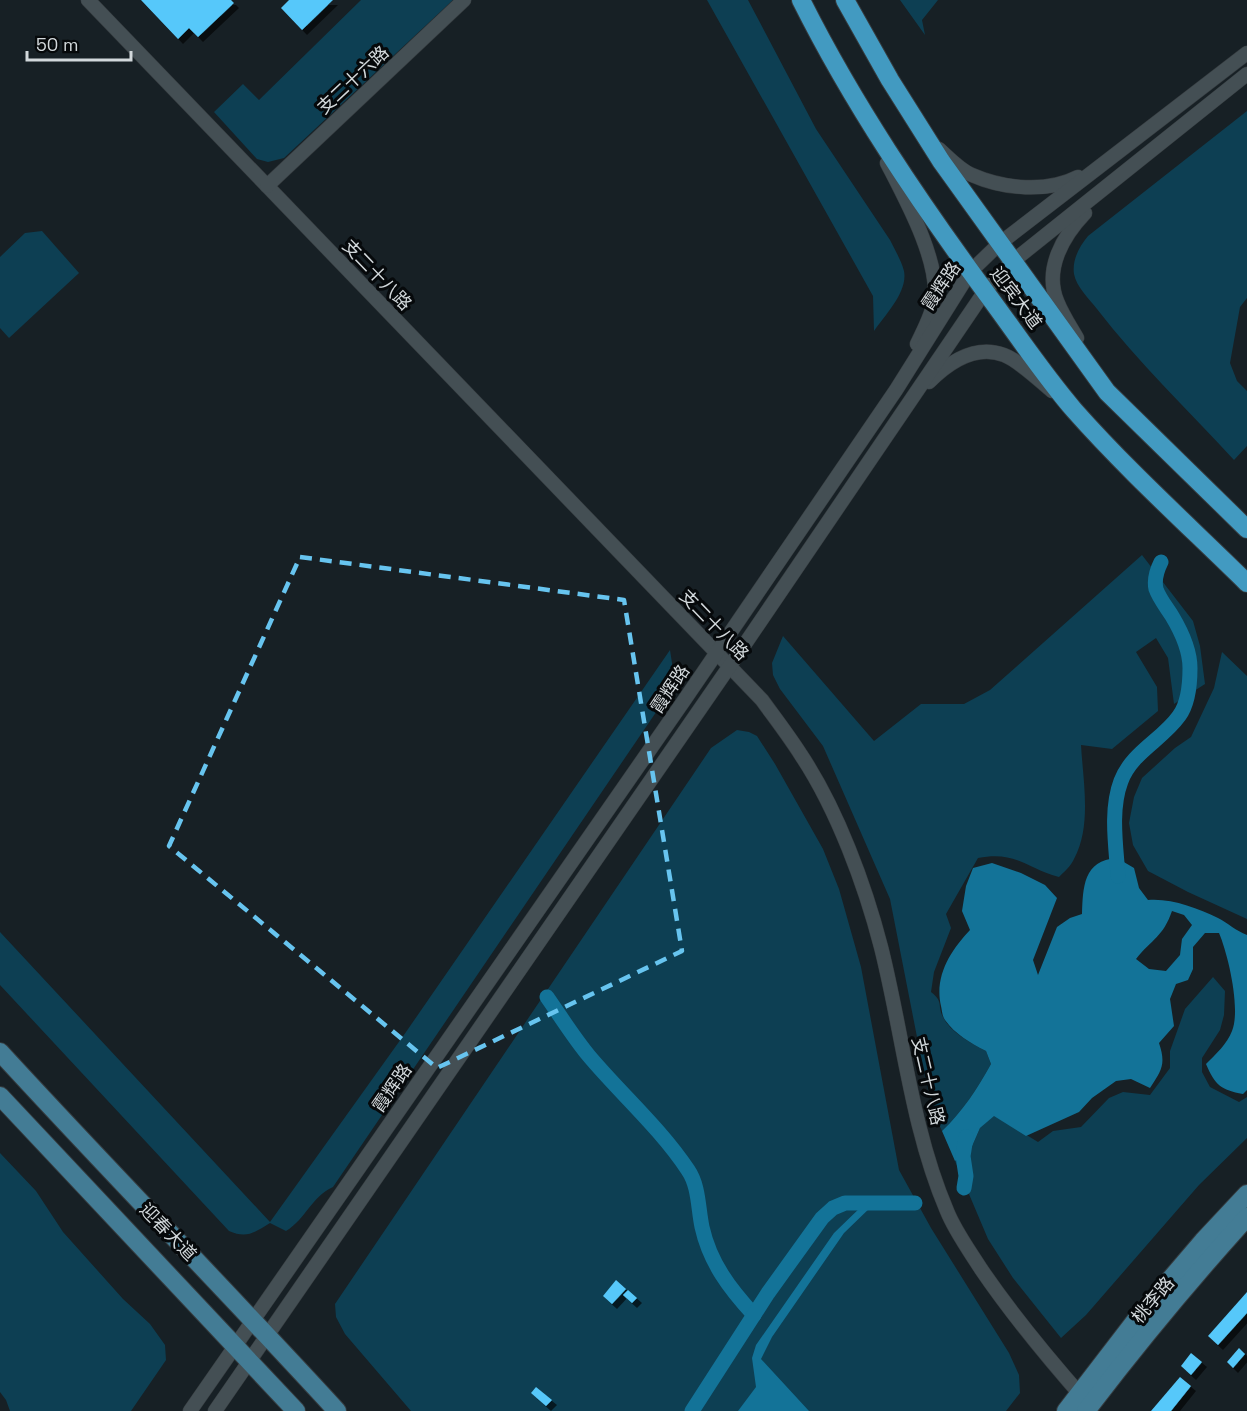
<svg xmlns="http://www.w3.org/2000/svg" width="1247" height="1411" font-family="'Space Grotesk','Noto Sans SC',sans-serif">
<defs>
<filter id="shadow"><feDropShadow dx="5" dy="5" stdDeviation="0" flood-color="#0009"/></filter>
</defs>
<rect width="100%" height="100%" fill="#172025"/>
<g fill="#0d3f53">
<polygon points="361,0 453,0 284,158 268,162 257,159 214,112 243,84 259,100"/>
<path d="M707,0H748L816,129L890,240C895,250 901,260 904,271C908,292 885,315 874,331L873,296Z"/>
<polygon points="900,0 938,0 922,20 925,35"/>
<path d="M1247,111V298L1240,307L1230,363L1237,381L1247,391V446L1234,460C1188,410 1138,362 1097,309C1089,299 1076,286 1074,274C1072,260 1079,247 1088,236Z"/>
<polygon points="42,231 79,273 9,338 0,328 0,257 25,233"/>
<path d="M1142,555L1193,621L1200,646L1205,684L1174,704L1168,658L1156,638L1136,652L1157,687L1158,711L1112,749L1081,745C1083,781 1092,826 1074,859C1071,866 1064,872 1059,877C1025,868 1017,851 978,858L946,914L951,928L934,972L931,992C944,1002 937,1005 943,1017C950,1032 972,1044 986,1051L991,1064C977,1089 963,1111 942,1131L936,1118L926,1083L890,899L823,746L780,689L773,675L772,663L783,636L874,741L921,704H964L990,690Z"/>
<path d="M670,650L674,676L665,699L333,1187C311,1197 306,1219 286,1231L270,1223C255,1232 247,1239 229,1231L0,985V932L270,1222L406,1032Z"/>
<polygon points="1222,652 1247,676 1247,919 1188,892 1148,871 1133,845 1129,823 1134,797 1142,778 1175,748 1191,737 1214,688"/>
<polygon points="737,730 749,732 757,736 775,764 823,849 839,889 861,967 899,1170 931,1228 1009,1353 1019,1375 1020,1393 1006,1411 411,1411 345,1334 336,1317 335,1304 711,748"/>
<polygon points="1213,977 1225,991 1224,1015 1220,1030 1202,1058 1202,1072 1210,1087 1239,1102 1247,1097 1247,1138 1199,1185 1086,1315 1061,1338 1013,1278 988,1239 955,1161 970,1151 980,1128 994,1115 1038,1142 1053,1131 1081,1127 1109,1098 1123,1092 1150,1095 1170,1068 1170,1051 1185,1009"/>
<polygon points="0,1153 36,1191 63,1232 123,1299 150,1324 165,1345 166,1360 131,1411 10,1411 6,1400 0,1392"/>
</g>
<g fill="#137398" fill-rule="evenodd">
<path d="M1117,858L1134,868L1139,888L1148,900C1171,898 1197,908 1218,918C1228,923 1236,931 1247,935V1090L1243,1094C1221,1090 1215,1085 1206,1064C1216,1054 1227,1044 1232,1031C1241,1009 1228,954 1219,933H1205L1193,947V969L1188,980L1176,984L1170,999L1174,1026L1159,1043C1166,1064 1162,1070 1150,1088L1131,1079L1116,1081L1092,1098L1079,1112L1026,1136L994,1116L980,1128L970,1151L955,1161L942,1131C963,1111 977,1089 991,1064L986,1051C970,1043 955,1034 945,1020C942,1016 942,1010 941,1006C934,976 951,950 970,930L962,911L966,886L973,868L992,863L1021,873L1045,885L1057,898L1033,960L1038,975L1057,927L1070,918L1082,914C1083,888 1083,860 1117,858ZM1172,911L1184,915L1192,925L1182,939L1180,955L1166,971L1149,969L1136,959C1152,939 1163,937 1172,911Z"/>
<polygon points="864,1204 874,1204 844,1233 772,1337 761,1359 809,1411 738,1411 756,1387 752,1358 756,1345 834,1233"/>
</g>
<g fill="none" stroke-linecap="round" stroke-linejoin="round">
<g stroke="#137398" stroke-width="15">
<path d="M1118,876C1116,846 1110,810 1121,781C1132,752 1162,740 1179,716C1188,704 1190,683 1190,668C1190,651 1181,631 1172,616C1167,608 1159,598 1156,589C1154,580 1157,570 1161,562"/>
<path d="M547,997C561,1017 574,1038 589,1056C621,1094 660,1128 688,1170C699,1186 698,1208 702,1227C710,1263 730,1289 754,1315"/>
<polyline points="964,1188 966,1176 963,1156 966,1137"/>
<polyline points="692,1411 768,1293 822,1218 833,1208 845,1203 915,1203"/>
</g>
</g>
<g fill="#57c8fa" filter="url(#shadow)">
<polygon points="141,0 231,0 234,3 198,37 189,28 178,39"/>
<polygon points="289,0 333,0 302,30 281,8"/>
<polygon points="616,1280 626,1289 612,1304 603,1296"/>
<polygon points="628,1290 637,1298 632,1303 623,1295"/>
<polygon points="1247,1292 1247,1313 1218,1345 1208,1336"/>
<polygon points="1239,1348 1245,1354 1233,1368 1227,1362"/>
<polygon points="1191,1353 1202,1362 1191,1375 1181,1366"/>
<polygon points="1180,1377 1191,1386 1171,1411 1151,1411"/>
<polygon points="536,1387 552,1400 546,1406 531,1393"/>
</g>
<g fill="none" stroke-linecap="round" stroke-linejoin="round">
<defs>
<g id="minor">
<path d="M88,0L762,700C775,718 789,736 801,755C837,809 865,885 881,947C903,1034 911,1127 947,1211C955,1231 969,1250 981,1269C1013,1316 1048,1358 1085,1400"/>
<path d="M939,149C949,158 960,170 972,175C1004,189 1047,193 1078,177"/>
<path d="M887,163C905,198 941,263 934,301C932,315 923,331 917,344"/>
<polyline points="267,186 464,0"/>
<path d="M1077,338C1070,326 1062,314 1057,301C1044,269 1063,236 1085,213"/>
<path d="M929,382C948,363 975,344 1004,355C1018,360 1040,381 1052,391"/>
<polyline points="190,1411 683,702 896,390 970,272 999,244 1247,53"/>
<polyline points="215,1411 747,641 985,291 1012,262 1247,74"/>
</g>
<g id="major">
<path d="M0,1052C111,1173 226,1290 337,1411"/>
<polyline points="0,1096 296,1411"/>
<polyline points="1066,1411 1139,1316 1203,1241 1247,1194"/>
<path d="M1086,1411C1137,1344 1190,1280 1247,1217"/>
</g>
<g id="highway">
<path d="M801,0C853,104 918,200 987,294C1016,333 1043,374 1074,410C1128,471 1189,526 1247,583"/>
<polyline points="845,0 890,80 941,161 1107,392 1247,529"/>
</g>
</defs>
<use href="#minor" stroke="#353b3f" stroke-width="15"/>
<use href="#major" stroke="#353b3f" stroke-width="20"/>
<use href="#highway" stroke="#353b3f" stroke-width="20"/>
<use href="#minor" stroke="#444f54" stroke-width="14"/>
<use href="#major" stroke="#437c95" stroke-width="18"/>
<use href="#highway" stroke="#429ac1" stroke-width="18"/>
</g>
<path fill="none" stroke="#67c4ef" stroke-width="4.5" stroke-dasharray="12 8" stroke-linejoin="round" d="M300,557L624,600L682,951L437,1068L169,846Z"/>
<g text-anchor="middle" stroke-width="6" stroke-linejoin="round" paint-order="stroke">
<g font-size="18" fill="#d2d8db" stroke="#06090b">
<text transform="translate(353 80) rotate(-43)" y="6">支二十六路</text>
<text transform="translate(377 275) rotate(46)" y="6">支二十八路</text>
<text transform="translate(941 286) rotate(-56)" y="6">霞辉路</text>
<text transform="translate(1016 298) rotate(53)" y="6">迎宾大道</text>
<text transform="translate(714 625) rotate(46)" y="6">支二十八路</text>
<text transform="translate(670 689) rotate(-56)" y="6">霞辉路</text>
<text transform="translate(928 1081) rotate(77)" y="6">支二十八路</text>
<text transform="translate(392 1088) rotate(-55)" y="6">霞辉路</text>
<text transform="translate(168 1232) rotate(46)" y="6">迎春大道</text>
<text transform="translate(1153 1300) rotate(-50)" y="6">桃李路</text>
</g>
</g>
<path d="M27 51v9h104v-9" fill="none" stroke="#d2d8db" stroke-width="3"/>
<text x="36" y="51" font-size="18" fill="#d2d8db" stroke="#06090b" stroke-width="4.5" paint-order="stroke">50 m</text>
</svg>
